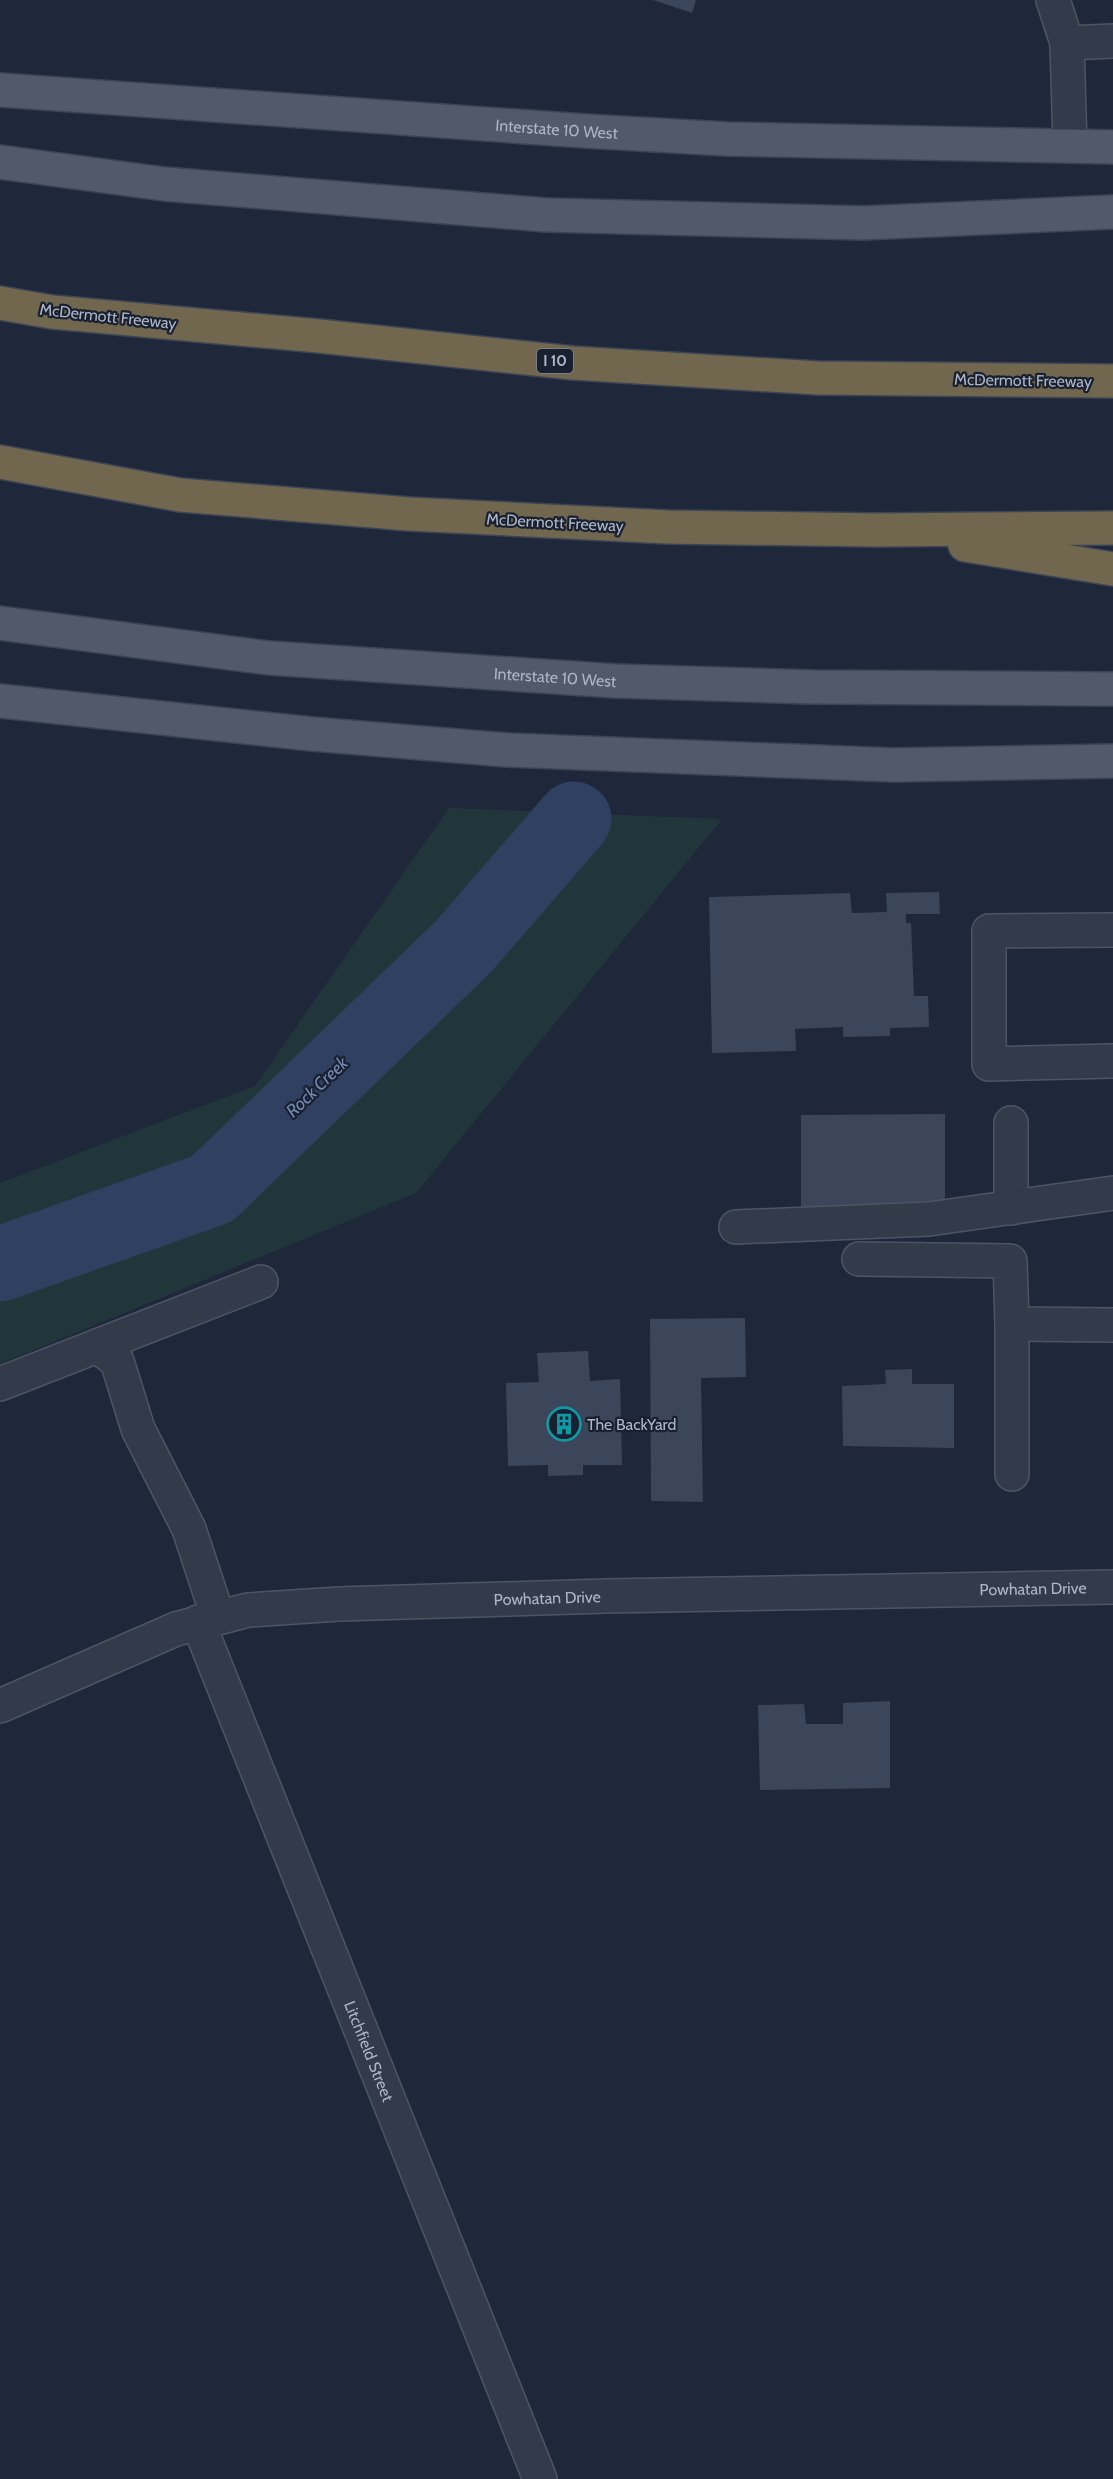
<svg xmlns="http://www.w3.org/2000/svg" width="1113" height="2479" font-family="Cabin,sans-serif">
<rect width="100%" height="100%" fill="#1f283a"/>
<polygon fill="#21363b" points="449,808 722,819 416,1193 0,1364 0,1183 255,1086"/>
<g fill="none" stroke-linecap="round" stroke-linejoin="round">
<polyline stroke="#2f4061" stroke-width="75" points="0,1264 212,1189 464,946 574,819"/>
</g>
<g fill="#3b465b">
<polygon points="653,0 696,0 692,13"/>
<polygon points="939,892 940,914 906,914 906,923 911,923 914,996 928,996 929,1027 890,1028 890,1036 843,1037 843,1027 795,1029 796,1051 712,1053 709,897 850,893 852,913 887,912 886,893"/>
<polygon points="945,1114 945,1213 801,1214 801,1115"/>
<polygon points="745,1318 746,1377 701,1378 703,1502 651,1501 650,1319"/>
<polygon points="588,1351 590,1381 620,1379 622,1465 583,1465 583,1475 548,1476 548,1465 508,1466 506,1383 539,1382 537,1353"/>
<polygon points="912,1369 912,1384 954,1384 954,1448 843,1446 842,1386 886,1384 885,1370"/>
<polygon points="890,1701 890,1788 760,1790 758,1705 804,1704 806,1724 843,1724 843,1703"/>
</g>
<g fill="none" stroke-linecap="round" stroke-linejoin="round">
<defs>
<g id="minor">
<polyline points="1053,0 1067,43 1070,146"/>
<polyline points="1067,43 1113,41"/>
<polyline points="1113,930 989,931 989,1064 1113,1061"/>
<polyline points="1011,1123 1011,1208"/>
<polyline points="736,1227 929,1219 1113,1193"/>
<polyline points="859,1259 1010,1261 1012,1324 1113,1325"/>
<polyline points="97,1346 261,1282"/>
<polyline points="0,1384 97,1346 117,1361 138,1429 189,1529 218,1617"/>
<polyline points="1012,1474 1012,1324"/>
<path id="s1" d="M198,1622L540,2479"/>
<path id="s2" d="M0,1706L176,1629L248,1610L339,1604L606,1596L1113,1587"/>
</g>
<g id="major">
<path id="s3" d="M0,90L585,131L727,139L1113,147"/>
<polyline points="0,162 164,184 546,215 863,223 1113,212"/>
<path id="s4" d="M0,623L269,658L616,681L811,687L1113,689"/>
<polyline points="0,701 312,734 507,750 894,765 1113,761"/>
</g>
<g id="highway">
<polyline points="0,303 52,312 319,336 573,363 818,378 1113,381"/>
<polyline points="0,462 180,495 409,514 668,527 875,530 1113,528"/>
<polyline points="965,545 1113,569"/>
</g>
</defs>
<use href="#minor" stroke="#4d5565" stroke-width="36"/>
<use href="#major" stroke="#3c4454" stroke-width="36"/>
<use href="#highway" stroke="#3d4555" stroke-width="36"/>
<use href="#minor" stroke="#333b4a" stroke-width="33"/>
<use href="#major" stroke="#51596b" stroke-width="33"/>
<use href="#highway" stroke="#71674f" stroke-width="33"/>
</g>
<defs>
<symbol id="building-ring" viewBox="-11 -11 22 22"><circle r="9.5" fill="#19202f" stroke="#0f9aa8" stroke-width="1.5"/><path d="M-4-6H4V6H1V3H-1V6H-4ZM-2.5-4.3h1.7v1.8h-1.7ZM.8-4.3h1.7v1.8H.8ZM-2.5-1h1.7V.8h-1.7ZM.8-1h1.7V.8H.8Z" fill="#0f9aa8"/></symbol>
</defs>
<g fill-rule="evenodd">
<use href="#building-ring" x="545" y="1405" width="38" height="38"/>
</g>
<g text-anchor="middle" stroke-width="4.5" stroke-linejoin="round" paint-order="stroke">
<rect fill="#19202f" stroke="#818899" stroke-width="1.5" x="537" y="349" width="36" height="24" rx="4.5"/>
<g font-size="15" font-weight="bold" fill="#adb5c7">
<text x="555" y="366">I 10</text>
</g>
<g font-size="16" fill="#adb5c7" stroke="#19202f">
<text dy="6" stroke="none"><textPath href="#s3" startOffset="558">Interstate 10 West</textPath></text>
<text transform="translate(108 316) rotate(6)" y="6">McDermott Freeway</text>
<text transform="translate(1023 380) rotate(1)" y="6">McDermott Freeway</text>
<text transform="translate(555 522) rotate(3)" y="6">McDermott Freeway</text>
<text dy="6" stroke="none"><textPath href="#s4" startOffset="558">Interstate 10 West</textPath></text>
<text dy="6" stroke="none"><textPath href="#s2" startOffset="1052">Powhatan Drive</textPath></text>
<text dy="6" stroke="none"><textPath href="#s2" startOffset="566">Powhatan Drive</textPath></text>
<text dy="6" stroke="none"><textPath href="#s1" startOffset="462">Litchfield Street</textPath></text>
</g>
<g font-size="16" fill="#adb5c7" stroke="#19202f" text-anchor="start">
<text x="587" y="1430">The BackYard</text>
</g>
<g font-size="18" font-style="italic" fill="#7388b2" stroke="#19202f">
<text transform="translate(317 1087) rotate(-44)" y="6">Rock Creek</text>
</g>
</g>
</svg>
